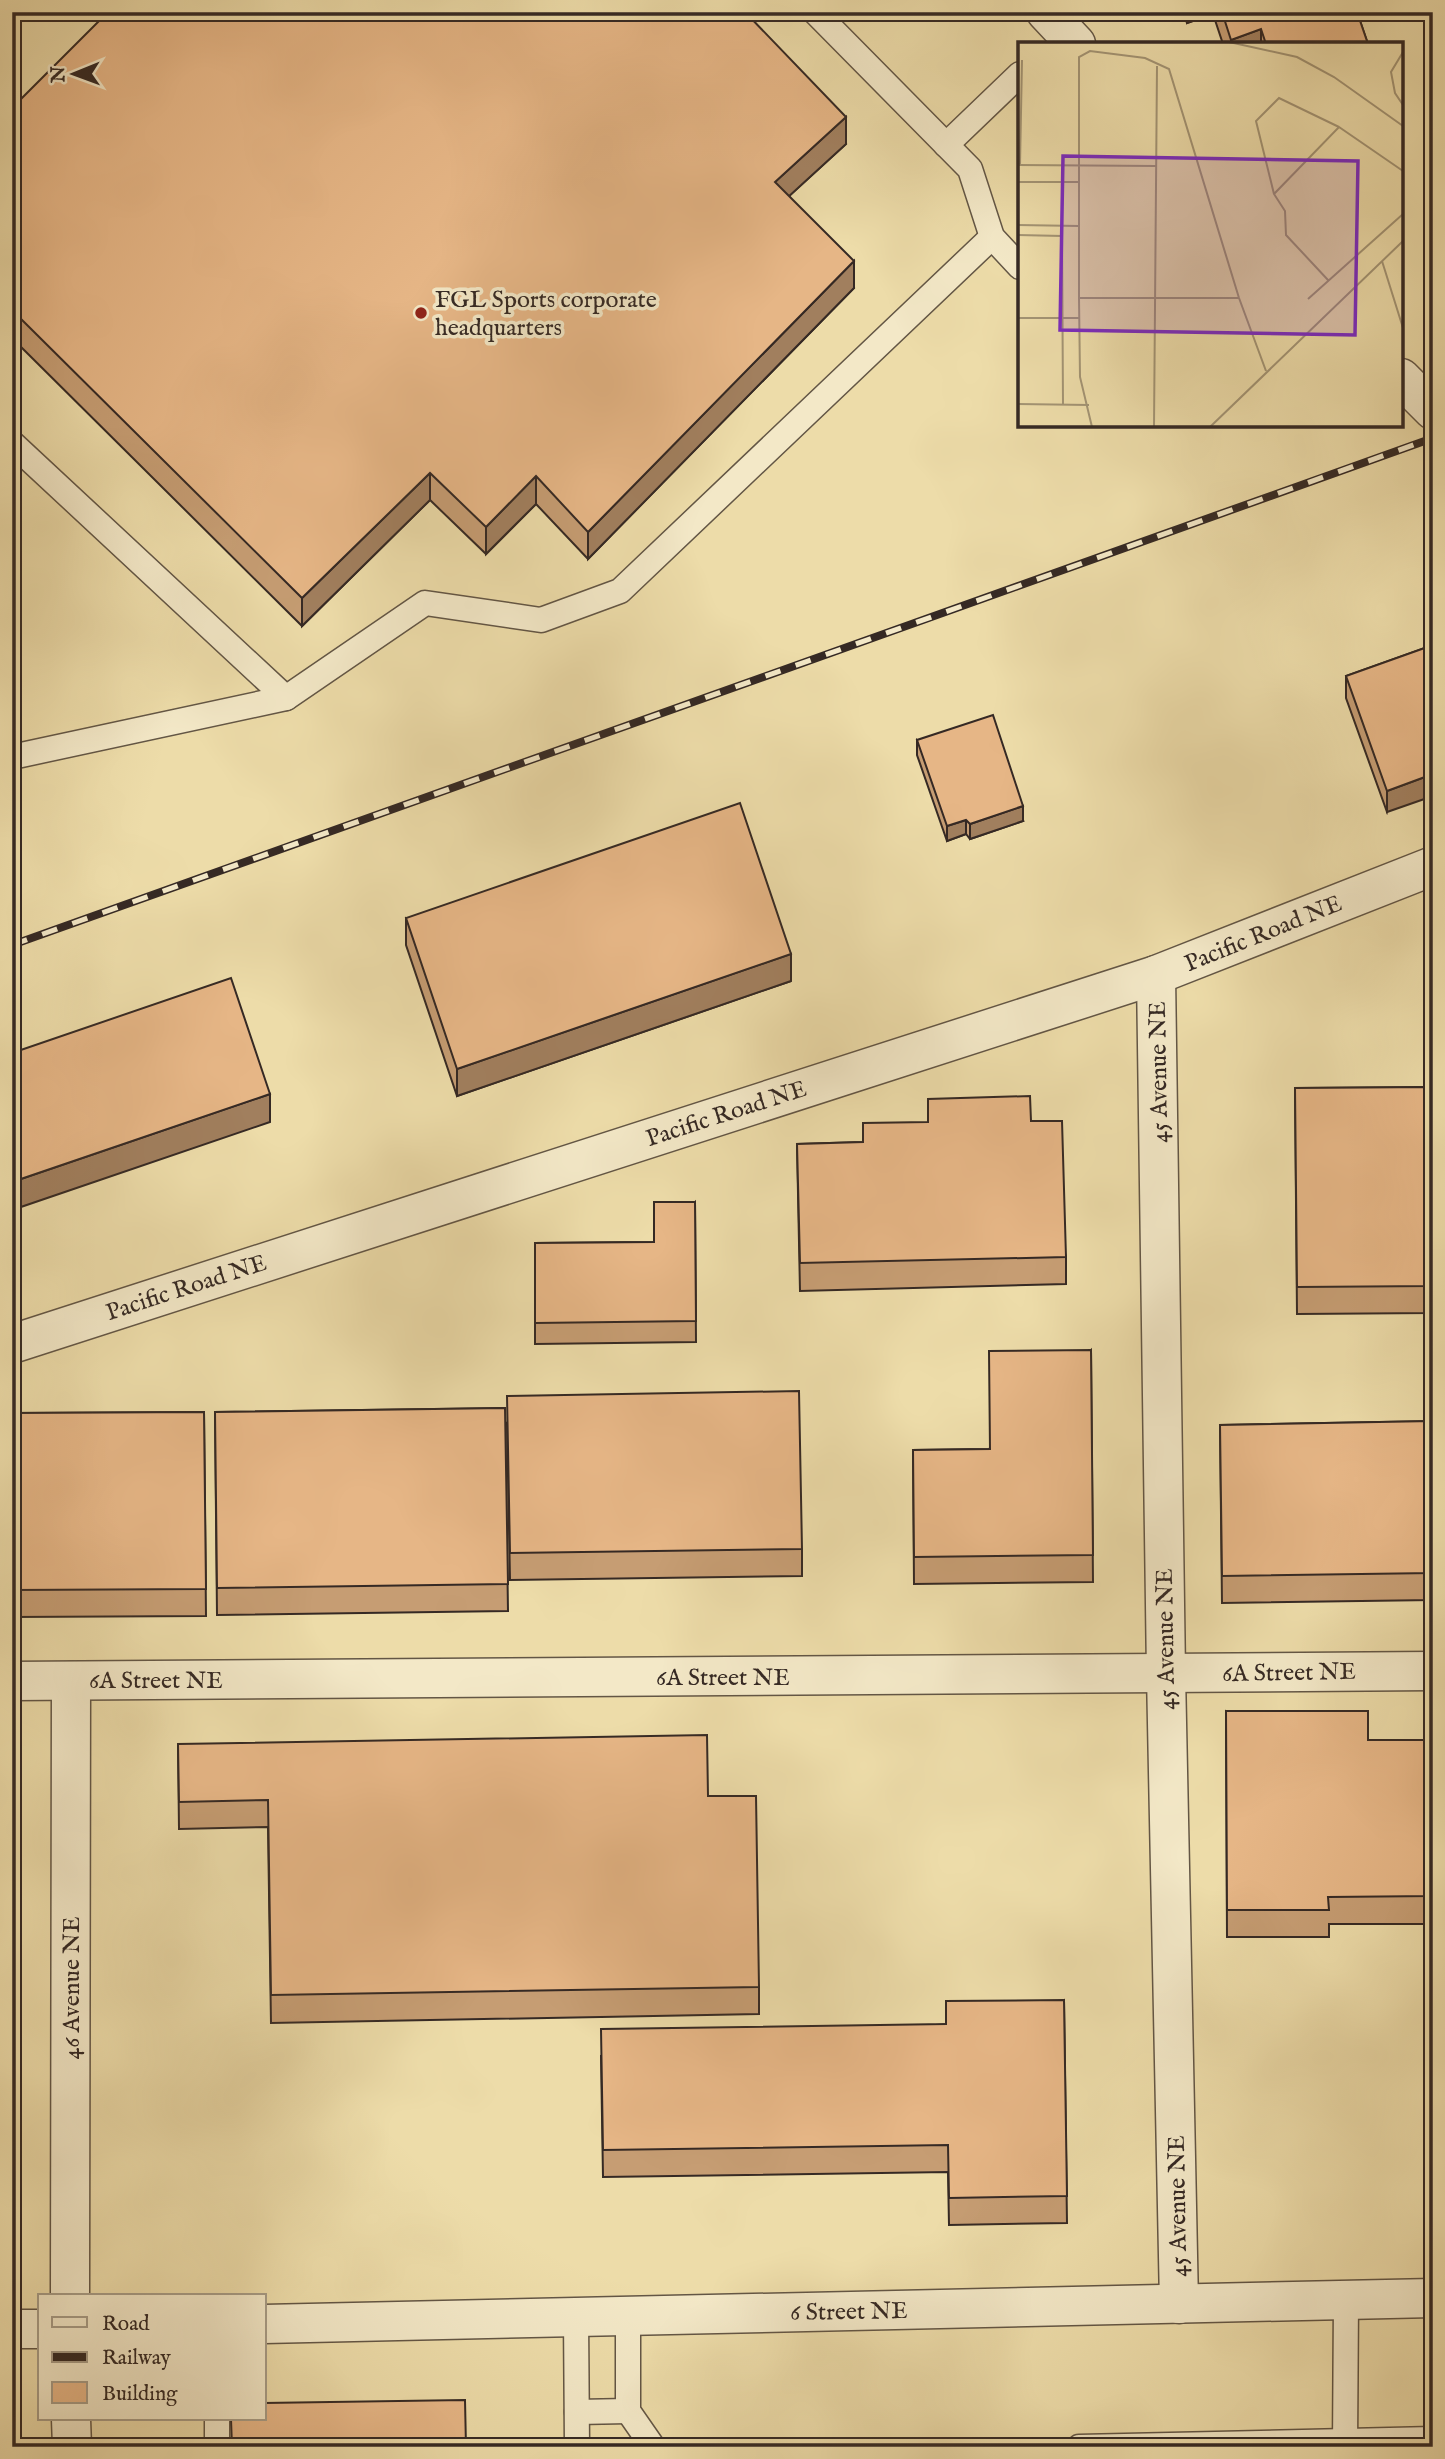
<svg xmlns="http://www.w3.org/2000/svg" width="1445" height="2459" font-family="'IM FELL English',serif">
<rect width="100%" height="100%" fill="#eddca9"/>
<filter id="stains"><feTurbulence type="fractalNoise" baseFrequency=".00286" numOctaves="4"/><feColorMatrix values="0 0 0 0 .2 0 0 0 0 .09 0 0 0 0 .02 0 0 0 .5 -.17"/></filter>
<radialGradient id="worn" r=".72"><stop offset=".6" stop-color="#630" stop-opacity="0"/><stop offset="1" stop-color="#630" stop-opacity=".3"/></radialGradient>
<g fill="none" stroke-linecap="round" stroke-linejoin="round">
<defs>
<g id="service">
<polyline points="815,12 970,169 992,237 1020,267"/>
<polyline points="946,145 1020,74"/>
<polyline points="12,443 286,698 425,603 541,620 620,591 992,237"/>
<polyline points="12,757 286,698"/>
<polyline points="628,2316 628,2411 653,2447"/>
<polyline points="576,2317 577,2447"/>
<polyline points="577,2412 628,2411"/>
<polyline points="217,2419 217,2447"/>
<polyline points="1079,2447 1433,2439"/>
<polyline points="1345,2447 1346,2300"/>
</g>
<g id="minor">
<polyline points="1046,12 1076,44"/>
<polyline points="1401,378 1433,410"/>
<polyline points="1156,975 1166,1674 1179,2304"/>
<polyline points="12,1344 1156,975 1433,866"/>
<polyline points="12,1681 1433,1671"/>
<polyline points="70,2296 71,1681"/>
<polyline points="264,2324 1433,2298"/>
<polyline points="12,2329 40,2329"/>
<polyline points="71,2419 72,2447"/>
</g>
</defs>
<use href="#service" stroke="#635645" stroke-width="27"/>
<use href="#minor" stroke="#635645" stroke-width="41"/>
<use href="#service" stroke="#f3e8c7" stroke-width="24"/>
<use href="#minor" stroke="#f3e8c7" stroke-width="38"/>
<defs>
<polyline id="rail" points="12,945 1433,438"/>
</defs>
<use href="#rail" stroke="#352924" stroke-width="8"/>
<use href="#rail" stroke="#f3e8c7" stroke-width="5" stroke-dasharray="16" stroke-linecap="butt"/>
</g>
<g fill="#c69d73" stroke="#352924" stroke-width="2">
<polygon points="754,12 754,14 750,18 846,144 789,196 854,288 588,559 536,504 486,554 430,500 302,626 12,338 12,108"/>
<polygon points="1183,12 1357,12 1368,44 1223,44 1213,14 1187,23"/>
<polygon points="1433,645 1387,812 1346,698 1346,676"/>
<polygon points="917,740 1023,821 970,839 966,834 947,841 917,755"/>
<polygon points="406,918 791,981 457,1096 406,945"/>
<polygon points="1433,1087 1433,1313 1297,1314 1295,1088"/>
<polygon points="1031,1121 1066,1257 1066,1284 800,1291 797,1144 863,1142"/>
<polygon points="695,1202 696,1342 535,1344 535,1243 654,1242"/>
<polygon points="1091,1350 1093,1582 914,1584 913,1450 989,1449"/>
<polygon points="505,1408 508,1611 217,1615 215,1412"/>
<polygon points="204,1412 206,1616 12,1617 12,1413"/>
<polygon points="1433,1421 1433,1600 1222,1603 1220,1425"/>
<polygon points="507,1423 802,1549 802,1576 510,1580"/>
<polygon points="1226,1711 1368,1740 1433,1740 1433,1924 1329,1924 1329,1937 1227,1937"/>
<polygon points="178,1744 708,1796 759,1987 759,2014 271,2023 268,1827 179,1829"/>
<polygon points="1064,2000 1067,2223 949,2225 948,2172 603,2177 601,2056 946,2024"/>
</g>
<g fill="#a17f5e" stroke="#352924" stroke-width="2">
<polygon points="736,12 754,12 754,14 736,30"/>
<polygon points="1187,12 1213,12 1213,14 1187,23"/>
<polygon points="1261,29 1261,44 1231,44 1231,40"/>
<polygon points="846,117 846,144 775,209 775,182"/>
<polygon points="854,261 854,288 588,559 588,532"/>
<polygon points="430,473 430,500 302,626 302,598"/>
<polygon points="536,476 536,504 486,554 486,527"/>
<polygon points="1433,774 1433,796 1387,812 1387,791"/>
<polygon points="1023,806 1023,821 970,839 970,824"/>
<polygon points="966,820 966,834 947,841 947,826"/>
<polygon points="791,954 791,981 457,1096 457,1069"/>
<polygon points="270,1094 270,1122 12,1210 12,1182"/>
</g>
<g fill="#e6b686" stroke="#352924" stroke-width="2">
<polygon points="108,12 745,12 846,117 775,182 854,261 588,532 536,476 486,527 430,473 302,598 12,310 12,108"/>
<polygon points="1222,12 1357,12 1368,44 1266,44 1261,29 1231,40"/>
<polygon points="1433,645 1433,774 1387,791 1346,676"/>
<polygon points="993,715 1023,806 970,824 966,820 947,826 917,740"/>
<polygon points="740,803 791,954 457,1069 406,918"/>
<polygon points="231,978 270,1094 12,1182 12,1053"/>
<polygon points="1433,1087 1433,1286 1297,1287 1295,1088"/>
<polygon points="1030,1096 1031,1121 1062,1121 1066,1257 800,1263 797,1144 863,1142 863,1123 928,1122 928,1099"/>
<polygon points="654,1202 695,1202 696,1321 535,1323 535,1243 654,1242"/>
<polygon points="1091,1350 1093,1555 914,1557 913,1450 990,1449 989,1351"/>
<polygon points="799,1391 802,1549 510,1553 507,1396"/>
<polygon points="505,1408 508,1584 217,1588 215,1412"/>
<polygon points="204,1412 206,1589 12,1590 12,1413"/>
<polygon points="1433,1421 1433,1573 1222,1576 1220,1425"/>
<polygon points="1226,1711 1368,1711 1368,1740 1433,1740 1433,1896 1328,1897 1329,1910 1227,1910"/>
<polygon points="707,1735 708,1796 756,1796 759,1987 271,1995 268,1800 179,1802 178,1744"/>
<polygon points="1064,2000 1067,2196 949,2198 948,2145 603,2150 601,2029 946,2024 946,2001"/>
<polygon points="465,2400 466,2447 232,2447 231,2419 264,2419 264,2403"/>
</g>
<circle fill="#8f2418" stroke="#f3e8c7" stroke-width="2.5" cx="421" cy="313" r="7"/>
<g text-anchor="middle" stroke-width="7" stroke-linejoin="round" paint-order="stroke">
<g font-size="24" fill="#352924" stroke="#f3e8c7" text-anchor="start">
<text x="435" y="307">FGL Sports corporate<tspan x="435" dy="28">headquarters</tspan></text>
</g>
<g font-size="24" fill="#352924" stroke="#f3e8c7">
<text transform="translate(1263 933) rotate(-22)" y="8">Pacific Road NE</text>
<text transform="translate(1158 1072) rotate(-91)" y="8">45 Avenue NE</text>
<text transform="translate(726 1113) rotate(-18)" y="8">Pacific Road NE</text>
<text transform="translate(186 1287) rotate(-18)" y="8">Pacific Road NE</text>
<text transform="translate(1165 1639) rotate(-91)" y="8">45 Avenue NE</text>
<text transform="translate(1289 1672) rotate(-1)" y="8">6A Street NE</text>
<text x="723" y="1685">6A Street NE</text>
<text x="156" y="1688">6A Street NE</text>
<text transform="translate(71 1988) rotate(-90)" y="8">46 Avenue NE</text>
<text transform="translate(1177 2206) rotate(-91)" y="8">45 Avenue NE</text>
<text transform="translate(849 2311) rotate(-1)" y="8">6 Street NE</text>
</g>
</g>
<g transform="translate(1018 42)">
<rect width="385" height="385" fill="#eddca9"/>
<path fill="none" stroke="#a39474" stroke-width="2" d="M211,0L279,15L316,35L385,84M385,10L373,30L377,51L385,63M0,123L138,124M2,123L4,18M0,140H61M256,152L238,79L261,56L321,85M0,183L61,184M0,193L44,194L45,362M364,219L385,286M310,238L268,193L267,169L256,152L321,85L385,129M61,256H221M290,257L385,172M0,276H61M0,362L71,363M74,385L62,335L61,256V15L72,9L127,16L151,27L221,256L248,329M136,385L139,24M192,385L385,199"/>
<path fill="#7b2cbf" fill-opacity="0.15" stroke="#7b2cbf" stroke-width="3.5" d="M45,114L340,119L337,293L42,288Z"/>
<rect width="385" height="385" fill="none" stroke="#352924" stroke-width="3.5"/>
</g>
<rect width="1445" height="2459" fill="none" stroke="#eddca9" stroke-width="42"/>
<rect x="14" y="14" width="1417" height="2431" fill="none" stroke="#352924" stroke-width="3.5"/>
<rect x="21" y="21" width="1403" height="2417" fill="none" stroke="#352924" stroke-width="2"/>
<rect x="38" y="2294" width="228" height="126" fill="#f3e8c7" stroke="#a79c86" stroke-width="2"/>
<rect x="52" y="2317" width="35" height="10" fill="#f3e8c7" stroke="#a79c86" stroke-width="2"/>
<text x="102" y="2330" font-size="21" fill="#352924">Road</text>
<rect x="52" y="2352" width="35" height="10" fill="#352924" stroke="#a79c86" stroke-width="2"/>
<text x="102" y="2364" font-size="21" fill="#352924">Railway</text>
<rect x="52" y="2382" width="35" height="21" fill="#e6b686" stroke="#a79c86" stroke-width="2"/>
<text x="102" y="2400" font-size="21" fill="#352924">Building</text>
<g transform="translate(74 74) rotate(269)" stroke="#f3e8c7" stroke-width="5" paint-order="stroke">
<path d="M0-5L12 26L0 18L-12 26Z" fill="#352924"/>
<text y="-10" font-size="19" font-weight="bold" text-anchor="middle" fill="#352924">N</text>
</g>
<rect width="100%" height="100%" filter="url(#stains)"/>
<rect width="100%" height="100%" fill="url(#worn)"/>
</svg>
